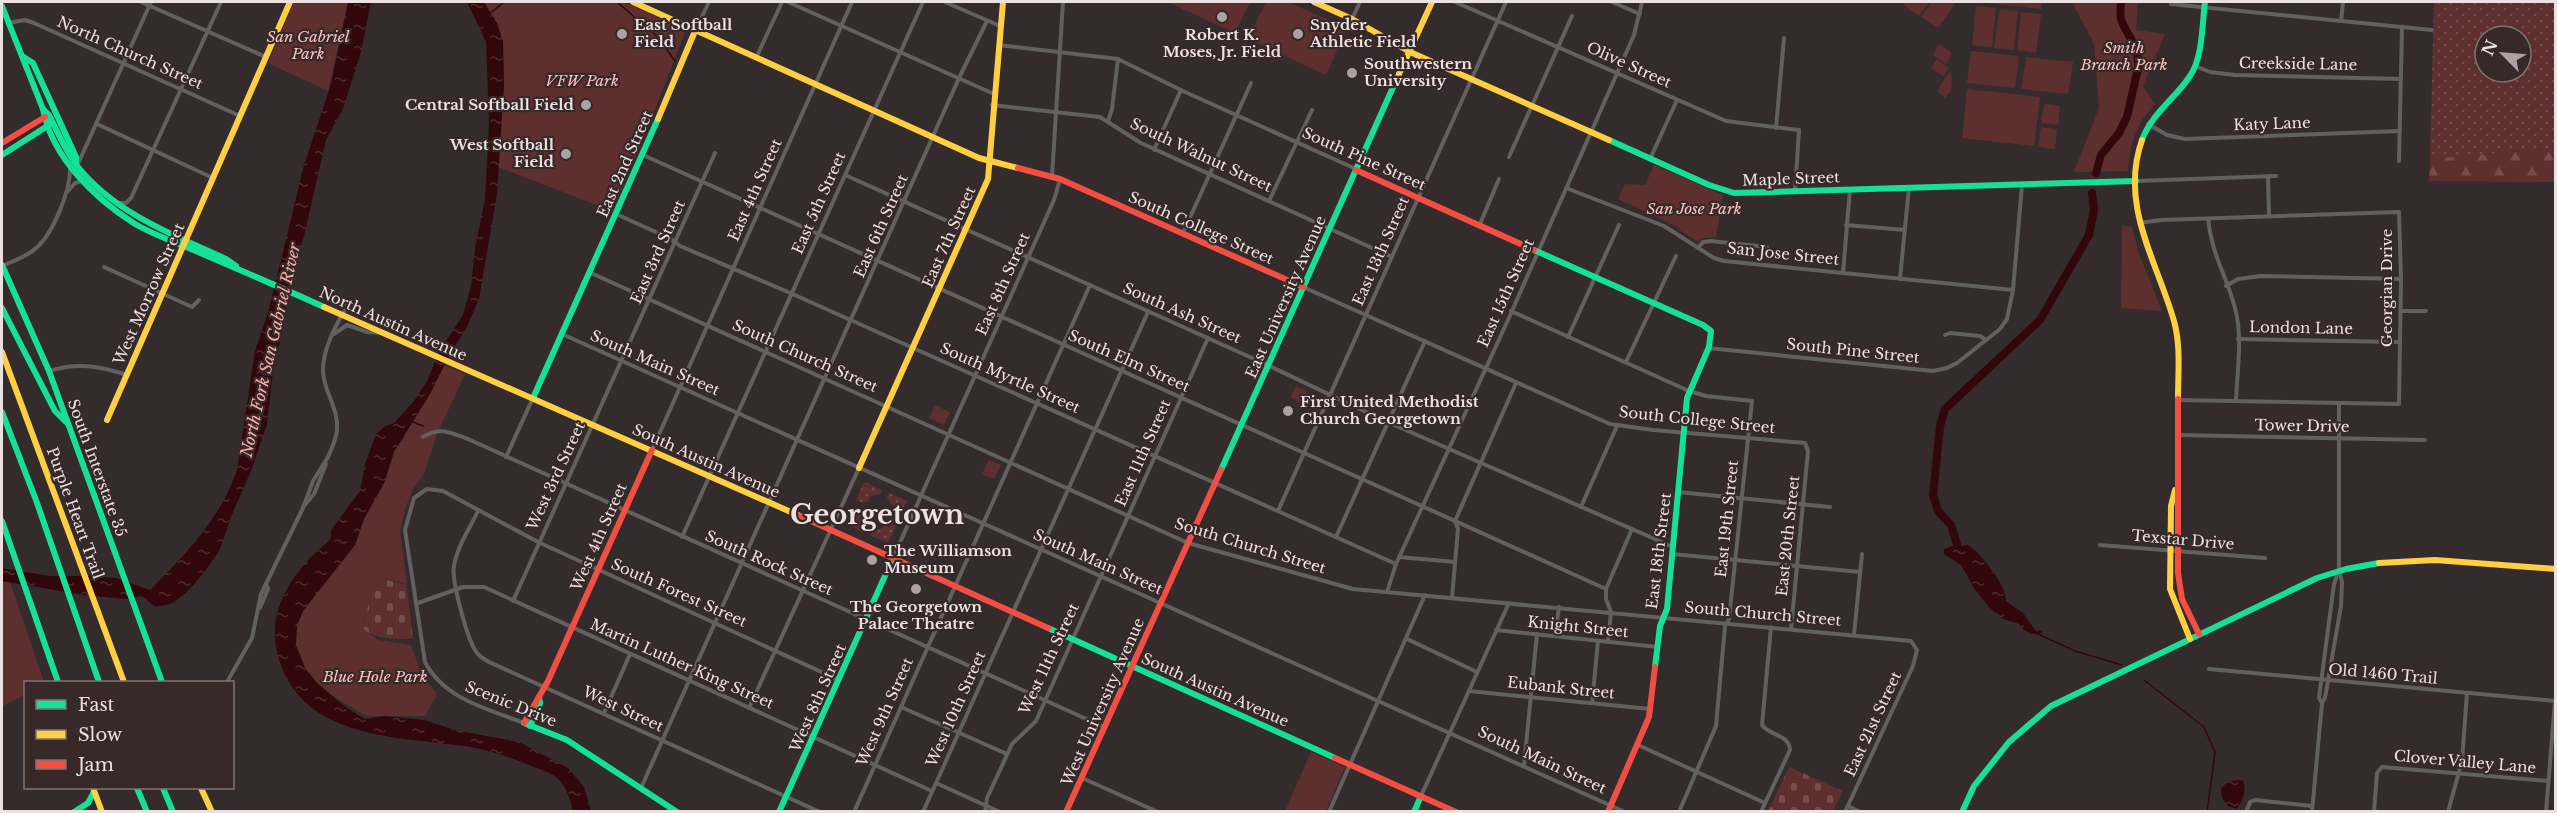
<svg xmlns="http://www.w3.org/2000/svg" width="2557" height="813" font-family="'Libre Baskerville',serif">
<defs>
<pattern id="grass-dots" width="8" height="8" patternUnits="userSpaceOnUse" patternTransform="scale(1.5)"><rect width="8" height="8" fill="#5e2f2f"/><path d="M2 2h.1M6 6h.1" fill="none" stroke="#754d4d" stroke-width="1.8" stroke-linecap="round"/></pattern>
<pattern id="forest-firs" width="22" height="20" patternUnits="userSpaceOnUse" patternTransform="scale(1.5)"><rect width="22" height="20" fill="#5e2f2f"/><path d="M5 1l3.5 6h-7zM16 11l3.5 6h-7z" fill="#754d4d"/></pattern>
<pattern id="cemetery-stones" width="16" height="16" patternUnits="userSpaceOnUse" patternTransform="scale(1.5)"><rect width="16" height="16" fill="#5e2f2f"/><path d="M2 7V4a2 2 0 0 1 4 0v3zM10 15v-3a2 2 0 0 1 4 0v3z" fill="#754d4d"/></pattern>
<pattern id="water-ripples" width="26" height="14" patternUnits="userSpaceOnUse" patternTransform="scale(1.5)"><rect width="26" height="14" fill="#32070b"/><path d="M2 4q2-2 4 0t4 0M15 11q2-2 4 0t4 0" fill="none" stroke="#502b2e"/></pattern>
</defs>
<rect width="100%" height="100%" fill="#342c2c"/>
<g fill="url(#grass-dots)" fill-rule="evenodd">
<path d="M2434,2H2555V148L2430,159ZM2485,36H2521V72H2485Z"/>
<polygon points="864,482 882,490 880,494 871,496 868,501 864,503 856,500"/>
<polygon points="889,493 907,501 899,519 892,515 893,507 887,498"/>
<polygon points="853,507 862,512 859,518 865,527 863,533 846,523"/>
<polygon points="889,523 896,526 888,543 870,535 872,530 880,529"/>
</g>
<polygon fill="url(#forest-firs)" points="2555,148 2555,182 2429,181 2430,159"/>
<g fill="url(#cemetery-stones)">
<path d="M376,577L406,585L413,638C399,641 372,638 362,628Z"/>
<polygon points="1789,767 1843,791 1833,811 1768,811"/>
</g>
<g fill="#5e2f2f">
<polygon points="294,2 348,2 328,91 268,63"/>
<polygon points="484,2 624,2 686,30 637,155 612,211 498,167 504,86 503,41"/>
<polygon points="1167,2 1250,2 1235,33"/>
<polygon points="1266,2 1288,2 1347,28 1326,75 1248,39"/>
<polygon points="1905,2 1929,2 1919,16 1903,5"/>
<polygon points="1932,2 1956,2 1938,28 1921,17"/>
<polygon points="1978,2 2042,2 2041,9"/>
<path d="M2072,2H2138L2136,30L2165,34L2143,86L2155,104C2136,124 2130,144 2128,171L2074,172L2099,108L2094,44Z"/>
<polygon points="1976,6 1996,8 1992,47 1972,45"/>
<polygon points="1999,9 2018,11 2014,50 1994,48"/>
<polygon points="2021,12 2041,14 2036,53 2017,50"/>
<polygon points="1939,44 1952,53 1946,64 1933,55"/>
<polygon points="1971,51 2019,56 2015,88 1967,83"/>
<polygon points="2026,57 2073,62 2068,94 2021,89"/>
<polygon points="1937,59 1949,68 1943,76 1931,68"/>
<polygon points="1949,72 1952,75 1951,91 1945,98 1937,91"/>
<polygon points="1967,89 2040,97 2034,146 1962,138"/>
<polygon points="2044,104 2060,106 2058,125 2041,123"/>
<polygon points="2041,127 2057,129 2055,149 2038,147"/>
<polygon points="1654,165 1723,195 1716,237 1705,238 1697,241 1679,230 1680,228 1618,199 1625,184 1645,185"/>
<polygon points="2122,225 2132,227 2139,254 2162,311 2121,308"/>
<polygon points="440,364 465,374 437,434 424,474 413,489 405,509 400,531 407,584 376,577 362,628 378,640 411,645 422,675 437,694 425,716 366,716 329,694 317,683 305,668 296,645 297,626 303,611 355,545 364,519 384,483 394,452 402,441"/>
<polygon points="1296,386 1307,391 1301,404 1291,397"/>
<polygon points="935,405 950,412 944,425 929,418"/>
<polygon points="989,460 1001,465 994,479 982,474"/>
<polygon points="2,580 10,582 44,682 26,682 25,695 2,706"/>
<polygon points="1311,752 1345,767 1326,811 1285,811"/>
</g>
<g fill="url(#water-ripples)">
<path d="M348,2H371L361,52L343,109L326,140L304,236L289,283L280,342L274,363L267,424L251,471L231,517L220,549C212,563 191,591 177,600C171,605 163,605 155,607L142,596L125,599L83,595L2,581V568L50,576H93L116,578L150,590C186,554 220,519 237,470L255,351L269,309L304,165L331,84Z"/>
<path d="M467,2H484L497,23L503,41L504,86L497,194L479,299L466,329L450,354L430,394L394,452L384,483L364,519L355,545L303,611L297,626L296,645L305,668L317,683L347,708L365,719L385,716L424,720L455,730L519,742L568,768L584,787L591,811H573C570,800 567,787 558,779C551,772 538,769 529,765C509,757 485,749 464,746C400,737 310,739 282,668C265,625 280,590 311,557C317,550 325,545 331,538V530L360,491L365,464L376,434L385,426L394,423L414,401L427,381L439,352L463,315L471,286L475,248L485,199L489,123L486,42Z"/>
<path d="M1957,544L1961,546L1968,545C1980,552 2008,587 2006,601L2023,613L2036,631L2041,630L2043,632L2038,634L2037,637L2024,630L2019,624L2003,619L1989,607L1975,590L1961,565L1944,554V549Z"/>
<path d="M2240,780L2243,781C2247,790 2243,802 2236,809L2228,806L2222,798L2221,789L2227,782Z"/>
</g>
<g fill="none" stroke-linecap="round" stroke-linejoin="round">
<g stroke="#32070b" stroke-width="1.5">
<polyline points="617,2 658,37 675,61"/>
<polyline points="489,14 504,2"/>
<polyline points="413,422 423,426"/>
<polyline points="2038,634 2075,651 2122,665"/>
<polyline points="2144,680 2204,727 2215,752 2207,812"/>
</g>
<g stroke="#32070b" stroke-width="8">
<path d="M2096,173L2101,155L2119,133L2127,117L2138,68C2140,49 2129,38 2122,22C2119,16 2121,8 2121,2"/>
<polyline points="1957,544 1951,525 1938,511 1933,495 1940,426 1945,409 2040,320 2089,235 2094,210 2092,193"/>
</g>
<g stroke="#636060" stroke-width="4">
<polyline points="141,2 266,57"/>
<polyline points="788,2 994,94"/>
<polyline points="945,2 1000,26"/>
<polyline points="1455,2 1726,121 1799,130 1795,191"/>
<polyline points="1612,2 1640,14"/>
<polyline points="2171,4 2432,30"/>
<polyline points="1352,19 1360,2"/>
<polyline points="2341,21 2343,2"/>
<polyline points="8,23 25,20 34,23 240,116"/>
<polyline points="695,31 709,2"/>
<polyline points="998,45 1118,59 1185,92 1356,169"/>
<polyline points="756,58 782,2"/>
<polyline points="2195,66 2210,72 2235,75 2401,79"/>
<polyline points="992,105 1100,117 1141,143 1392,257"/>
<polyline points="1108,121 1112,109 1118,59"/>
<polyline points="97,124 213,178"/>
<polyline points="2148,124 2167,135 2185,139 2400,131"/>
<polyline points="1776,128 1784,38"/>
<polyline points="1154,150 1181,90"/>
<polyline points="643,155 1606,589"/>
<polyline points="1509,157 1572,16"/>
<polyline points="1650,159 1677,100"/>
<polyline points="2399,161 2402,27"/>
<polyline points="77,166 151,2"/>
<polyline points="845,175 1261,362 1383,420 1673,547"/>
<polyline points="1052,176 1063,2"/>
<polyline points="2268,177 2269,216"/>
<polyline points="2136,181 2276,176"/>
<polyline points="1566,188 1664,226 1714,258 1724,261 2013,290"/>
<polyline points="68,191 75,183 82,181"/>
<polyline points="1269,201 1312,110"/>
<polyline points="119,203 126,203 131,198 221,2"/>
<polyline points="616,214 671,239 680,246 788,292 1396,564"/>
<path d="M2208,219C2212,256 2226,274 2235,308C2243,337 2237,372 2236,401"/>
<polyline points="2139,223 2161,220 2399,212 2401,279 2399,404 2178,400"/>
<polyline points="1480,224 1499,179"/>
<polyline points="1846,225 1905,230"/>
<polyline points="1183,233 1251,83"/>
<polyline points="1698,248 1703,242 1711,241 1767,247"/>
<path d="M2,266C13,261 27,257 36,248C53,234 71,190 70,167"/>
<polyline points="104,267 192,307 199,300"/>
<polyline points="591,273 1188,543 1353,589 1911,641 1917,650 1913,666 1845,812"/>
<polyline points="1843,273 1850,189"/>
<polyline points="1900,279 1909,187"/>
<polyline points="2226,286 2238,279 2260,276 2401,279"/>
<polyline points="1303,287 1610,424 1653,430 1805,443 1808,451 1791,629"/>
<polyline points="1511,311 1689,391 1706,396 1752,401 1729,619 1725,626 1716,726 1679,812"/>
<polyline points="2401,311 2426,311"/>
<polyline points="334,334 347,325 367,332 382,333"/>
<polyline points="562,334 1625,812"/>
<polyline points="1945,335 1950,333 1980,336 1986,340"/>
<polyline points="1568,337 1619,225"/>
<polyline points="2238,339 2399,342"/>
<polyline points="1708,348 1933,371 1947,368 1957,363 2000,329 2007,319 2013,290 2022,185"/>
<polyline points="1626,362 1676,256"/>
<path d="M49,371C77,362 99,366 127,375"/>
<polyline points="2178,435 2425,440"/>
<path d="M423,437C440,426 451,433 468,439L1104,727"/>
<polyline points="652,450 852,2"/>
<path d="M328,457C332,448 336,440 337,430C339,409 324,392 323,372C322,348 338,322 349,302"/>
<polyline points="506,457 533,398"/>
<polyline points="1678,492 1830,507"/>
<polyline points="303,507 314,494 326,464"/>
<polyline points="1581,507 1617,426"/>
<path d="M478,511C470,528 457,547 454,566C451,580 467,637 475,650C478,656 484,659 489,662L820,812"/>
<polyline points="1278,511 1506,2"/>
<polyline points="682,537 923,2"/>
<polyline points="1336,537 1425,341"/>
<polyline points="2100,545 2265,558"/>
<polyline points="1672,554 1860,572"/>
<polyline points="1399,557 1455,562"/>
<polyline points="893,558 1054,200 1060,179"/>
<polyline points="1387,592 1396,564 1508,320 1634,35 1642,2"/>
<polyline points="1452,598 1458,529 1455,521 1516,383"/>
<polyline points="513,601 715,153"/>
<polyline points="418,603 463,587 484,587 932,791"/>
<polyline points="260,608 268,589 267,586"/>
<polyline points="1496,630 1658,647"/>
<polyline points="1854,635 1862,554"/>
<polyline points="1555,636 1559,607"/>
<polyline points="1407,639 1477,672"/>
<polyline points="1608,642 1611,612 1606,599 1606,589 1632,529"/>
<polyline points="2209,669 2556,701"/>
<polyline points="227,682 252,638 261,594 303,508 313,481 328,457"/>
<polyline points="1469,691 1650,709"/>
<polyline points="1592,703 1598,641"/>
<polyline points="2322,703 2325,698 2341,606 2342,582 2339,569 2339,404"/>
<polyline points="901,707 1007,754"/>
<polyline points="749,708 859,468"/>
<polyline points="604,713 630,654"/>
<path d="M524,723C488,709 444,699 425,662L405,530L414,498L427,489L443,491L538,542L839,680"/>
<polyline points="1638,745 1765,803"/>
<polyline points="1524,766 1537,634"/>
<polyline points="1082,778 1158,812"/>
<polyline points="936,783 1000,812"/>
<polyline points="641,788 959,78 987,21"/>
<polyline points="1421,796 1509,603"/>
<polyline points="1848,806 1860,812"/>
<polyline points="854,812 1090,285"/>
<polyline points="923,812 1148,312"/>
<polyline points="985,812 987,798 1012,744 1036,721 1208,338"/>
<polyline points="1329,812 1425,595"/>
<path d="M1761,812L1790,750C1789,734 1770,736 1762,725L1771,627"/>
<polyline points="2246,812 2250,802 2255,800 2312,806"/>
<polyline points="2312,812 2322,703 2319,698 2334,584 2339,570"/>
<polyline points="2374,812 2377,773 2382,767 2548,781"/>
<polyline points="2448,812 2462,761 2467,693"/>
<polyline points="2546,812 2555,701"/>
</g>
<g stroke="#16e098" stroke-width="6">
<path d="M2,6L43,109C52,157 94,198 135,224C154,235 177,243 198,252C240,270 282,288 324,307"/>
<polyline points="22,56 33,63 76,157 76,163"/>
<path d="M43,109L49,115C58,133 66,152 78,167C116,214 174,235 226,259L236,266"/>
<polyline points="1609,140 1709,185 1734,193 2136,181"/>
<path d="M2142,140C2152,113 2175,99 2190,76C2203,57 2202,24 2205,2"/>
<polyline points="2,155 49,125"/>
<polyline points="1534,250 1703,325 1711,331 1709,347 1687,398 1667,609 1660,626 1655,667"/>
<polyline points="2,265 49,371 162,682"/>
<polyline points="2,308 55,411 66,422"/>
<polyline points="533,398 658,119"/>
<polyline points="2,412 36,500 99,682"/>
<polyline points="1221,470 1399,74"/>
<polyline points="2,521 58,682"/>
<polyline points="1048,628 1335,758"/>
<polyline points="524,723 567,740 677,812"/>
<polyline points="530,726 540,703 539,697"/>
<polyline points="137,788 147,812"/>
<polyline points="163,788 173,812"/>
<polyline points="74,812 88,803 94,792"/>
<polyline points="779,812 893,558"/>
<polyline points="1414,812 1421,796"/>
<polyline points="1962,812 1974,786 2009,742 2051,706 2317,578 2346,569 2379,563"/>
</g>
<g stroke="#ffcf43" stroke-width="6">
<polyline points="633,2 979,158 1018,168"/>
<polyline points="1314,2 1352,19 1410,52 1609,140"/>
<polyline points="1399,74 1432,2"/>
<polyline points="658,119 695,31"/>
<path d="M2142,140C2119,205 2157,261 2174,321C2181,346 2178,374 2178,399"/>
<polyline points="324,307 800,516"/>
<polyline points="2,352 124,682"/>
<polyline points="107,420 290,2"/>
<polyline points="859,468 988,179 1003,2"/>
<polyline points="2175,490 2171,506 2170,589 2190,639"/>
<polyline points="2379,563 2435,560 2556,569"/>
<polyline points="93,788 102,812"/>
<polyline points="201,788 212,812"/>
</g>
<g stroke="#f24e42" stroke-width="6">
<polyline points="2,143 45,117"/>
<polyline points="1018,168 1060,179 1303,287"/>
<polyline points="1356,170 1534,250"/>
<polyline points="2178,399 2178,573 2182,599 2199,634"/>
<polyline points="800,516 1048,628"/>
<polyline points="524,723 548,681 652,450"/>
<polyline points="1335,758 1456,812"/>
<polyline points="1066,812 1221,470"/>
<polyline points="1608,812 1649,717 1655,667"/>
</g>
</g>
<g fill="#aca2a2" stroke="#382929" stroke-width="2">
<circle cx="1222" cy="17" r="6"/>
<circle cx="622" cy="34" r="6"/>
<circle cx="1298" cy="34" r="6"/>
<circle cx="1352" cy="73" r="6"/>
<circle cx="586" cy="105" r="6"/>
<circle cx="566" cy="154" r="6"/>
<circle cx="1288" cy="411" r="6"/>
<circle cx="872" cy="560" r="6"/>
<circle cx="916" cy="589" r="6"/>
</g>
<g text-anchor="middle" stroke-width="4.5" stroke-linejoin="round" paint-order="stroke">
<g font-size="15" font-weight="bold" fill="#ece1e1" stroke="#382929" text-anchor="start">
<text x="634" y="30">East Softball<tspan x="634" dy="17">Field</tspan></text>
<text x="1310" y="30">Snyder<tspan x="1310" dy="17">Athletic Field</tspan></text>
<text x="1222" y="40" text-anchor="middle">Robert K.<tspan x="1222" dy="17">Moses, Jr. Field</tspan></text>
<text x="1364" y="69">Southwestern<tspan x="1364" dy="17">University</tspan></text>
<text x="574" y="110" text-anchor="end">Central Softball Field</text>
<text x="554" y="150" text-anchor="end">West Softball<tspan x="554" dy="17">Field</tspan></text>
<text x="1300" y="407">First United Methodist<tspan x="1300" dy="17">Church Georgetown</tspan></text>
<text x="884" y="556">The Williamson<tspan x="884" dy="17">Museum</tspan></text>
<text x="916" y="612" text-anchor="middle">The Georgetown<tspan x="916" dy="17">Palace Theatre</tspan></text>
</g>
<g font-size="15" font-style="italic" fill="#f9c4c2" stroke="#382929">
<text x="308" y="42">San Gabriel<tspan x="308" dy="17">Park</tspan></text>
<text x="2124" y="53">Smith<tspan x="2124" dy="17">Branch Park</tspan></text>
<text x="582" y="86">VFW Park</text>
<text x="1694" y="214">San Jose Park</text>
<text x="375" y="682">Blue Hole Park</text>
</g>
<g font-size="15" fill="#ece1e1" stroke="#382929">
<text transform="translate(130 53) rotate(24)" y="5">North Church Street</text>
<text transform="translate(2298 64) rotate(1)" y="5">Creekside Lane</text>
<text transform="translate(1629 65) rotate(24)" y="5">Olive Street</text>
<text transform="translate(2272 124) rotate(-2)" y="5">Katy Lane</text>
<text transform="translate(1201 155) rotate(25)" y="5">South Walnut Street</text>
<text transform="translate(1364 159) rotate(24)" y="5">South Pine Street</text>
<text transform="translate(625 164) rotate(-66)" y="5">East 2nd Street</text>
<text transform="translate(1791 179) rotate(-2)" y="5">Maple Street</text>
<text transform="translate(755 190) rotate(-66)" y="5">East 4th Street</text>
<text transform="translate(819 203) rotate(-66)" y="5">East 5th Street</text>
<text transform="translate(881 226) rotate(-66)" y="5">East 6th Street</text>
<text transform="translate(1201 228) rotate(24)" y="5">South College Street</text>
<text transform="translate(949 237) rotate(-66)" y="5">East 7th Street</text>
<text transform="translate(1381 251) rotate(-66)" y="5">East 13th Street</text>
<text transform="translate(658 252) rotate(-66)" y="5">East 3rd Street</text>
<text transform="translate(1783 254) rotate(6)" y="5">San Jose Street</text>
<text transform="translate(1003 284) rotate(-66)" y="5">East 8th Street</text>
<text transform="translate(2387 288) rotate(-90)" y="5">Georgian Drive</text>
<text transform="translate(1506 293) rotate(-66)" y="5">East 15th Street</text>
<text transform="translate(149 294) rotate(-66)" y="5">West Morrow Street</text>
<text transform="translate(1286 297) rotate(-66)" y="5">East University Avenue</text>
<text transform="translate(1182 313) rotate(24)" y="5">South Ash Street</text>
<text transform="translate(393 324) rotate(24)" y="5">North Austin Avenue</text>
<text transform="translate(2301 328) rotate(1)" y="5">London Lane</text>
<text transform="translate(1853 351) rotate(6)" y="5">South Pine Street</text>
<text transform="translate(805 356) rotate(24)" y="5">South Church Street</text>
<text transform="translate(1129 361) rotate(24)" y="5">South Elm Street</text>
<text transform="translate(655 363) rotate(24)" y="5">South Main Street</text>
<text transform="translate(1010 378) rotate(24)" y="5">South Myrtle Street</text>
<text transform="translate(1697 420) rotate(6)" y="5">South College Street</text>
<text transform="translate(2302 426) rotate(1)" y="5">Tower Drive</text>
<text transform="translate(1143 453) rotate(-66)" y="5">East 11th Street</text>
<text transform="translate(706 461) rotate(24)" y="5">South Austin Avenue</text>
<text transform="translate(97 468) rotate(70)" y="5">South Interstate 35</text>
<text transform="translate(556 476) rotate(-65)" y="5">West 3rd Street</text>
<text transform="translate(75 513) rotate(70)" y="5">Purple Heart Trail</text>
<text transform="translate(1727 519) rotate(-84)" y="5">East 19th Street</text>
<text transform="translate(1788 536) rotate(-84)" y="5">East 20th Street</text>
<text transform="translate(599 537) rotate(-66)" y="5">West 4th Street</text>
<text transform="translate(2183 540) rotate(5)" y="5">Texstar Drive</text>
<text transform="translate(1250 546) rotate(17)" y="5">South Church Street</text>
<text transform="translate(1659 551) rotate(-83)" y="5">East 18th Street</text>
<text transform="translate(1098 562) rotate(24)" y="5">South Main Street</text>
<text transform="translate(769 563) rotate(24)" y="5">South Rock Street</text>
<text transform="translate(679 593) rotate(24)" y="5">South Forest Street</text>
<text transform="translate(1763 614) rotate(5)" y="5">South Church Street</text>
<text transform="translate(1578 627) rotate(6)" y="5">Knight Street</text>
<text transform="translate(1049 659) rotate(-65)" y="5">West 11th Street</text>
<text transform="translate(682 664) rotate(24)" y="5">Martin Luther King Street</text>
<text transform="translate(2383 674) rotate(5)" y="5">Old 1460 Trail</text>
<text transform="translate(1561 688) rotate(6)" y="5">Eubank Street</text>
<text transform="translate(1215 690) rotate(24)" y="5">South Austin Avenue</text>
<text transform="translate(818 698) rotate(-66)" y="5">West 8th Street</text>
<text transform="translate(1103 702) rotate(-66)" y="5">West University Avenue</text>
<text transform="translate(511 704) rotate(22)" y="5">Scenic Drive</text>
<text transform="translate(623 709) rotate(25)" y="5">West Street</text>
<text transform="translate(956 709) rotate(-66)" y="5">West 10th Street</text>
<text transform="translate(885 712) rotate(-66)" y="5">West 9th Street</text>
<text transform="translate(1873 724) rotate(-65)" y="5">East 21st Street</text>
<text transform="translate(1542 760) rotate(25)" y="5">South Main Street</text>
<text transform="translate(2465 762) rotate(5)" y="5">Clover Valley Lane</text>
</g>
<g font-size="16" font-style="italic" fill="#fbadac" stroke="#382929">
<text transform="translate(270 350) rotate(-77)" y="6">North Fork San Gabriel River</text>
</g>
<g font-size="27" font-weight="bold" fill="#ece1e1" stroke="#382929">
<text x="877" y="524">Georgetown</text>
</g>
</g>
<rect width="2557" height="813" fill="none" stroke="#ece1e1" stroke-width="6"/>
<rect x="24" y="681" width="210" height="108" fill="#382929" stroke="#807373" stroke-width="1.5"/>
<rect x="36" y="700" width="30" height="9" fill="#16e098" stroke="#807373" stroke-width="1.5"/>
<text x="78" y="711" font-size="18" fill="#ece1e1">Fast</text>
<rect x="36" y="730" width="30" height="9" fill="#ffcf43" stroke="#807373" stroke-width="1.5"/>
<text x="78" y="741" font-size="18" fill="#ece1e1">Slow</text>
<rect x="36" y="760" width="30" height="9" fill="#f24e42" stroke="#807373" stroke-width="1.5"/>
<text x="78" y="771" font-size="18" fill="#ece1e1">Jam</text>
<g transform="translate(2503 54) rotate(295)"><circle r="28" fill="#382929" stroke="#807373" stroke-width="1.5"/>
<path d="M0-4.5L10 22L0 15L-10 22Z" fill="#aca2a2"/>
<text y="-9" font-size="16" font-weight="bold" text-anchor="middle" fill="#ece1e1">N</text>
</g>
</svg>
